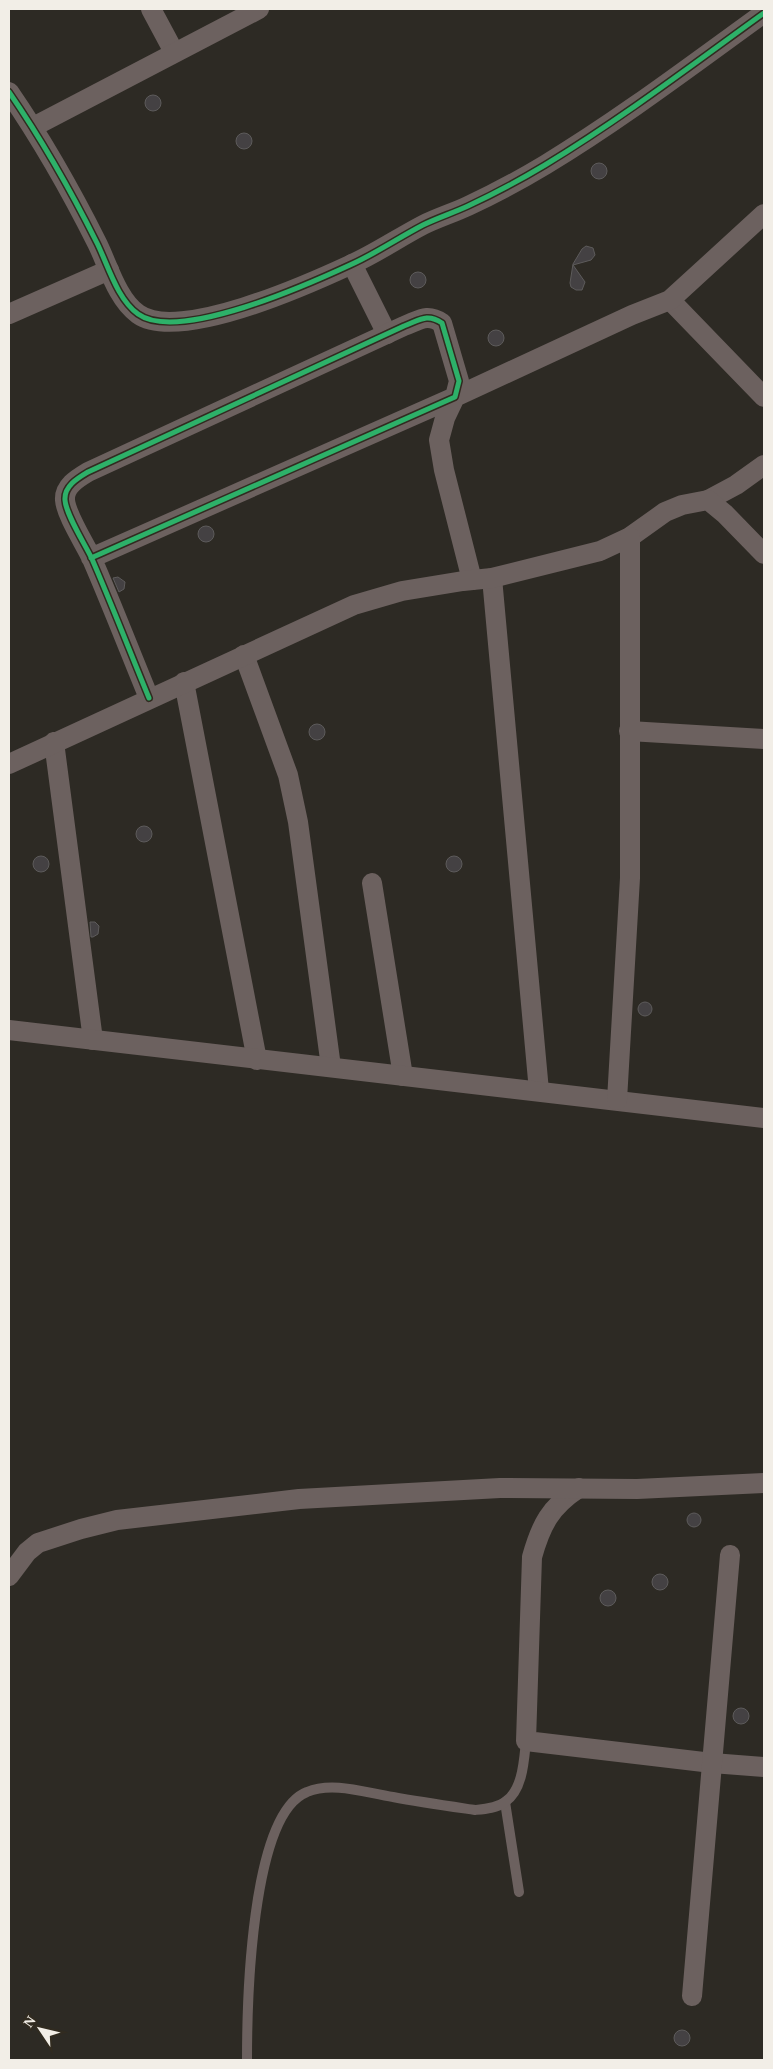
<svg xmlns="http://www.w3.org/2000/svg" width="773" height="2069" font-family="Georgia,serif">
<rect width="100%" height="100%" fill="#2d2a24"/>
<g fill="#444143" stroke="#5d5b5b">
<circle cx="153" cy="103" r="8"/>
<circle cx="244" cy="141" r="8"/>
<circle cx="599" cy="171" r="8"/>
<polygon points="586,246 593,248 595,255 591,260 573,265 585,282 582,290 576,290 571,287 570,283 573,264 582,249"/>
<circle cx="418" cy="280" r="8"/>
<circle cx="496" cy="338" r="8"/>
<circle cx="206" cy="534" r="8"/>
<polygon points="118,577 125,582 124,589 119,592 113,578"/>
<circle cx="317" cy="732" r="8"/>
<circle cx="144" cy="834" r="8"/>
<circle cx="41" cy="864" r="8"/>
<circle cx="454" cy="864" r="8"/>
<polygon points="90,922 95,922 99,926 98,934 93,937 91,937"/>
<circle cx="645" cy="1009" r="7"/>
<circle cx="694" cy="1520" r="7"/>
<circle cx="660" cy="1582" r="8"/>
<circle cx="608" cy="1598" r="8"/>
<circle cx="741" cy="1716" r="8"/>
<circle cx="682" cy="2038" r="8"/>
</g>
<g fill="none" stroke-linecap="round" stroke-linejoin="round">
<g stroke="#6c615f" stroke-width="10">
<polyline points="505,1802 519,1892"/>
<path d="M247,2060C247,2007 250,1814 307,1792C333,1781 366,1793 393,1797C420,1802 448,1806 475,1810C485,1809 497,1808 505,1802C523,1790 524,1760 526,1741"/>
</g>
<g stroke="#6c615f" stroke-width="20">
<polyline points="151,9 174,52"/>
<path d="M9,92C42,140 71,191 97,243C108,265 117,299 138,314C178,343 309,284 350,265C375,254 398,238 423,225C437,218 453,213 468,206C494,194 520,180 545,165C621,119 692,65 764,13"/>
<polyline points="33,127 259,9"/>
<polyline points="352,264 387,334"/>
<polyline points="670,300 764,397"/>
<polyline points="9,314 109,270"/>
<polyline points="708,500 736,485 764,465"/>
<path d="M91,558L455,397L459,381L442,323C427,313 420,320 404,326L88,472C78,478 64,486 65,500C66,515 85,544 92,559C112,605 130,652 149,698"/>
<polyline points="492,578 539,1091"/>
<polyline points="472,580 444,470 439,440 445,418 455,397 632,315 670,300 764,214"/>
<polyline points="244,655 288,775 298,822 331,1067"/>
<polyline points="184,682 257,1060"/>
<polyline points="629,731 764,739"/>
<polyline points="54,742 93,1040"/>
<polyline points="9,764 354,605 402,591 463,581 492,578 600,551 630,537 665,512 682,505 708,500 725,514 764,554"/>
<polyline points="372,883 403,1076"/>
<polyline points="9,1030 764,1118"/>
<polyline points="617,1100 630,878 630,537"/>
<path d="M579,1488C550,1507 541,1525 532,1557L526,1741L712,1763L764,1767"/>
<polyline points="9,1576 27,1552 38,1543 81,1529 117,1520 299,1499 500,1488 637,1489 764,1483"/>
<polyline points="692,1996 730,1555"/>
</g>
<defs>
<g id="cycleway">
<path d="M9,92C42,140 71,191 97,243C108,265 117,299 138,314C178,343 309,284 350,265C375,254 398,238 423,225C437,218 453,213 468,206C494,194 520,180 545,165C621,119 692,65 764,13"/>
<path d="M91,558L455,397L459,381L442,323C427,313 420,320 404,326L88,472C78,478 64,486 65,500C66,515 85,544 92,559C112,605 130,652 149,698"/>
</g>
</defs>
<use href="#cycleway" stroke="#312b20" stroke-width="8"/>
<use href="#cycleway" stroke="#2db169" stroke-width="5"/>
</g>
<rect width="773" height="2069" fill="none" stroke="#f2eee7" stroke-width="20"/>
<g transform="translate(40 2029) rotate(305)" stroke="#312b20" stroke-width="4" paint-order="stroke">
<path d="M0-4L9 19L0 12L-9 19Z" fill="#f2eee7"/>
<text y="-8" font-size="14" font-weight="bold" text-anchor="middle" fill="#f2eee7">N</text>
</g>
</svg>
